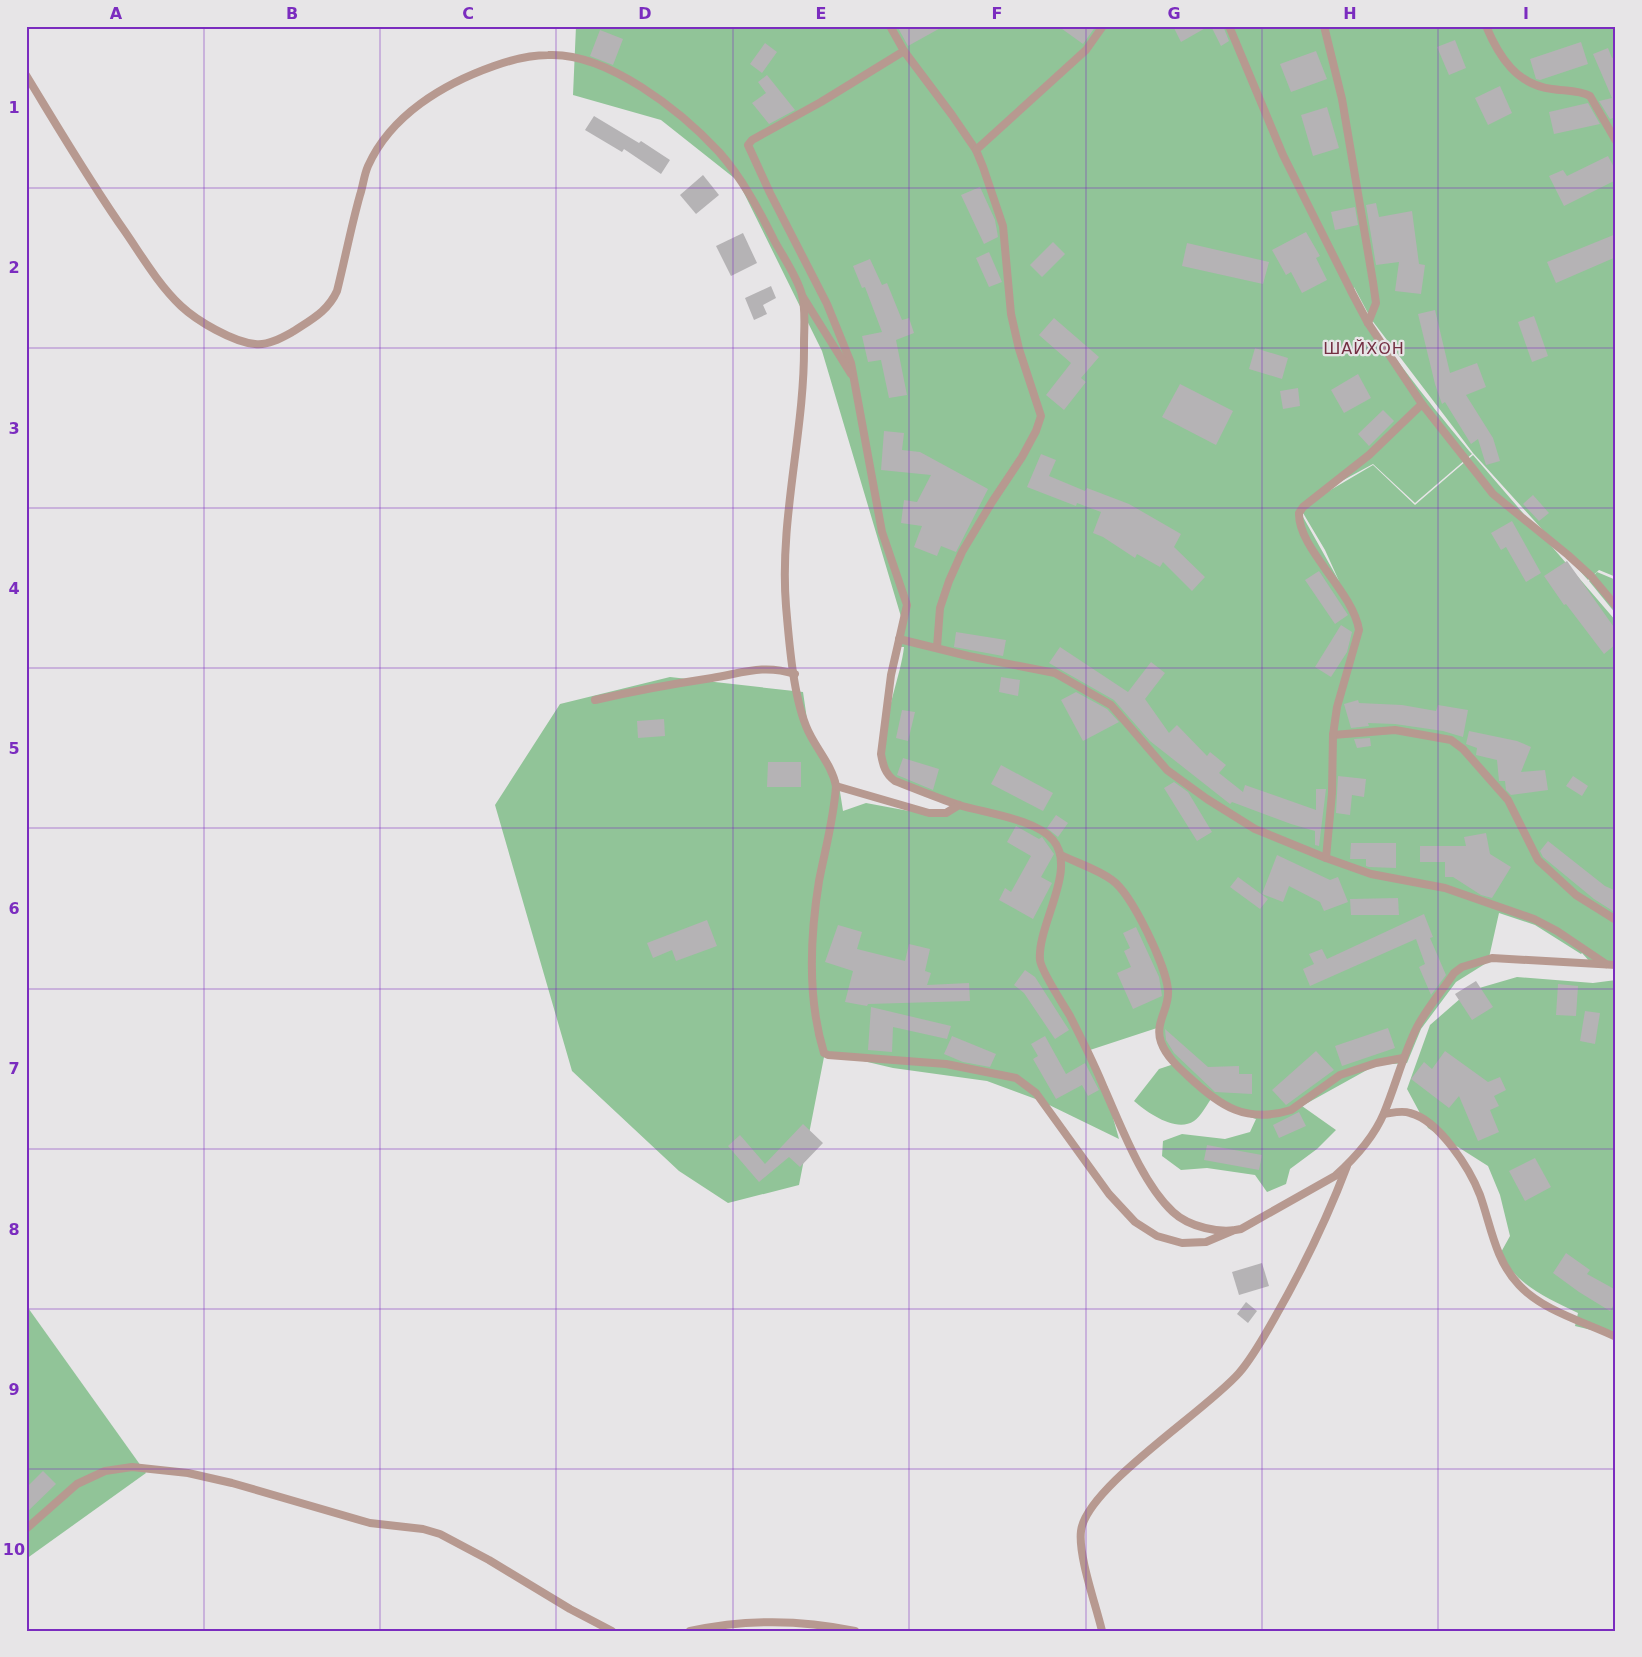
<svg xmlns="http://www.w3.org/2000/svg" width="1642" height="1657" font-family="'DejaVu Sans',sans-serif">
<rect width="100%" height="100%" fill="#e7e5e7"/>
<g fill="#91c498">
<path d="M576,26H1616V577L1599,570L1588,580L1473,453L1371,319L1354,287C1357,316 1449,427 1472,454L1415,503L1373,464L1327,489L1298,508L1339,581L1325,550L1300,508L1373,465L1415,505L1473,455L1616,621V963H1591L1582,953L1581,954L1535,925L1499,913L1488,962L1456,982L1421,1029L1407,1063L1376,1065L1302,1106L1336,1130L1317,1149L1290,1169L1286,1184L1267,1192L1255,1175L1207,1168L1181,1170L1162,1156L1163,1141L1182,1134L1225,1139L1250,1132L1256,1119L1228,1110L1211,1099C1206,1106 1201,1116 1194,1121C1176,1133 1148,1113 1134,1101L1159,1069L1174,1064L1157,1028L1090,1050L1100,1071L1119,1139L1041,1101L987,1081L893,1068L825,1052L799,1185L728,1203L679,1171L572,1071L495,805L560,704L670,677L803,692L808,726L838,779L843,811L866,803L909,811L946,812L960,807L895,781C868,750 900,685 904,647H896L902,620L822,351L738,181L661,120L573,95Z"/>
<polygon points="1597,572 1616,580 1616,614 1589,581"/>
<path d="M1517,977L1593,983L1616,980V1336L1575,1326L1578,1313C1547,1298 1518,1286 1500,1254L1510,1236L1500,1195L1488,1166L1428,1128L1407,1089L1430,1025L1469,991Z"/>
<polygon points="26,1305 146,1473 26,1559"/>
</g>
<g fill="#b5b3b5">
<polygon points="897,26 944,26 908,46"/>
<polygon points="1058,26 1096,26 1083,44"/>
<polygon points="1173,26 1209,26 1181,42"/>
<polygon points="1211,26 1223,26 1229,41 1221,46"/>
<polygon points="600,30 623,39 613,65 590,56"/>
<polygon points="1455,40 1466,68 1449,75 1437,47"/>
<polygon points="1581,42 1588,64 1540,80 1536,79 1530,59"/>
<polygon points="765,43 777,52 762,73 750,64"/>
<polygon points="1608,48 1612,58 1616,56 1616,117 1610,119 1599,101 1612,98 1593,54"/>
<polygon points="1316,51 1327,79 1291,92 1280,64"/>
<polygon points="767,75 795,110 769,124 752,103 766,93 758,82"/>
<polygon points="1500,86 1512,113 1488,125 1475,98"/>
<polygon points="1588,103 1600,124 1554,134 1549,112"/>
<polygon points="1327,107 1339,148 1313,156 1301,115"/>
<polygon points="594,116 639,143 641,141 670,160 661,174 624,149 622,152 585,130"/>
<polygon points="1608,156 1616,171 1616,180 1564,206 1549,176 1563,170 1567,176"/>
<polygon points="703,175 719,195 696,214 680,195"/>
<polygon points="980,187 995,220 998,237 984,244 961,195"/>
<polygon points="1376,203 1379,217 1412,211 1419,264 1425,265 1421,294 1395,291 1399,262 1376,265 1366,205"/>
<polygon points="1355,207 1358,225 1335,230 1331,212"/>
<polygon points="1306,232 1320,256 1316,258 1327,280 1302,293 1291,272 1286,275 1272,250"/>
<polygon points="743,233 757,263 731,276 716,246"/>
<polygon points="1616,234 1616,257 1556,283 1547,262"/>
<polygon points="1053,242 1065,254 1042,277 1030,265"/>
<polygon points="1187,243 1269,262 1263,284 1182,266"/>
<polygon points="989,252 1002,282 989,287 976,258"/>
<polygon points="870,259 882,285 887,283 902,320 909,318 914,333 896,340 907,395 889,398 881,360 868,362 862,336 882,332 865,287 862,288 853,266"/>
<polygon points="771,286 776,298 763,305 767,314 754,320 745,298"/>
<polygon points="1435,310 1450,373 1477,363 1486,387 1466,395 1493,438 1500,461 1486,465 1478,439 1471,444 1445,402 1442,404 1435,384 1418,314"/>
<polygon points="1534,316 1548,356 1532,362 1518,322"/>
<polygon points="1054,318 1099,357 1081,378 1086,382 1064,410 1046,395 1071,363 1039,335"/>
<polygon points="1255,348 1288,358 1282,379 1249,369"/>
<polygon points="1358,374 1371,398 1344,413 1331,390"/>
<polygon points="1180,384 1233,411 1216,445 1162,417"/>
<polygon points="1298,388 1300,406 1283,409 1280,391"/>
<polygon points="1383,410 1394,421 1369,446 1358,434"/>
<polygon points="884,431 904,433 902,450 920,452 988,489 956,552 941,546 937,556 914,547 922,526 901,523 904,500 917,502 931,475 881,470"/>
<polygon points="1041,454 1056,460 1049,476 1085,491 1087,488 1129,504 1181,534 1174,547 1205,577 1192,591 1163,562 1160,567 1137,554 1135,558 1103,537 1093,533 1101,512 1077,503 1076,506 1027,487"/>
<polygon points="1533,495 1549,513 1539,521 1523,504"/>
<polygon points="1512,521 1541,573 1526,582 1506,547 1501,550 1491,533"/>
<polygon points="1567,561 1616,630 1616,644 1604,654 1566,604 1564,605 1544,576"/>
<polygon points="1319,571 1348,615 1335,624 1305,580"/>
<polygon points="1341,625 1352,632 1347,652 1331,677 1315,667"/>
<polygon points="956,632 1006,640 1003,656 954,647"/>
<polygon points="1060,647 1128,692 1151,662 1165,673 1145,699 1169,733 1177,725 1207,756 1210,752 1226,765 1219,773 1243,792 1245,785 1316,810 1316,789 1326,789 1319,846 1315,845 1315,831 1291,824 1232,802 1230,804 1150,741 1114,700 1049,663"/>
<polygon points="1001,677 1020,680 1018,696 999,692"/>
<polygon points="1076,692 1107,709 1119,722 1083,741 1061,700"/>
<polygon points="1358,700 1359,703 1402,705 1436,711 1438,705 1468,710 1463,737 1443,731 1395,724 1368,723 1369,726 1351,728 1344,704"/>
<polygon points="902,710 915,712 908,741 896,738"/>
<polygon points="664,719 665,736 638,738 637,721"/>
<polygon points="1469,731 1517,741 1531,747 1521,772 1545,770 1548,790 1511,795 1506,790 1505,781 1499,781 1497,760 1476,755 1477,748 1466,744"/>
<polygon points="1370,738 1371,746 1357,748 1354,739"/>
<polygon points="903,758 939,769 933,790 897,775"/>
<polygon points="768,762 801,762 801,787 767,787"/>
<polygon points="1001,765 1053,793 1043,811 991,784"/>
<polygon points="1338,776 1366,779 1364,797 1352,795 1350,815 1336,813"/>
<polygon points="1573,776 1588,786 1582,796 1566,786"/>
<polygon points="1174,782 1188,792 1212,832 1197,841 1164,788"/>
<polygon points="1056,815 1068,823 1058,837 1047,828"/>
<polygon points="1016,826 1039,839 1042,837 1054,854 1041,877 1052,883 1033,919 999,900 1005,888 1011,892 1031,856 1007,842"/>
<polygon points="1486,833 1490,854 1511,867 1492,898 1481,895 1453,877 1445,877 1445,862 1420,862 1420,846 1466,846 1464,837"/>
<polygon points="1548,841 1605,886 1616,891 1616,913 1594,899 1543,857 1540,851"/>
<polygon points="1351,843 1396,843 1396,868 1369,867 1366,866 1366,859 1350,859"/>
<polygon points="1277,855 1330,880 1338,877 1348,902 1324,911 1320,902 1289,886 1283,902 1262,894"/>
<polygon points="1238,877 1268,899 1260,909 1230,887"/>
<polygon points="1398,898 1399,915 1351,915 1350,899"/>
<polygon points="1424,914 1433,937 1430,938 1446,975 1431,995 1419,967 1425,964 1416,939 1310,986 1303,969 1314,964 1309,954 1322,949 1327,959"/>
<polygon points="707,920 717,946 676,961 672,950 653,958 647,943"/>
<polygon points="838,925 862,932 857,949 905,961 909,944 930,949 925,971 931,973 927,985 969,983 970,1001 868,1004 867,1006 845,1002 853,971 825,962"/>
<polygon points="1136,927 1159,977 1162,996 1133,1009 1117,973 1131,967 1124,951 1130,948 1123,933"/>
<polygon points="1025,970 1035,977 1069,1030 1055,1039 1024,993 1014,985"/>
<polygon points="1476,981 1493,1007 1472,1020 1455,994"/>
<polygon points="1558,984 1578,986 1576,1016 1556,1015"/>
<polygon points="871,1007 951,1026 947,1039 893,1027 892,1052 868,1050"/>
<polygon points="1585,1011 1600,1013 1595,1044 1580,1041"/>
<polygon points="1388,1028 1395,1048 1342,1066 1335,1046"/>
<polygon points="1165,1029 1208,1067 1239,1066 1239,1074 1252,1074 1252,1094 1215,1092 1174,1053 1166,1040"/>
<polygon points="952,1036 996,1054 990,1067 963,1062 944,1054"/>
<polygon points="1045,1036 1066,1074 1085,1063 1099,1090 1088,1096 1082,1085 1056,1099 1033,1059 1038,1056 1031,1044"/>
<polygon points="1316,1051 1334,1070 1286,1105 1272,1090"/>
<polygon points="1445,1051 1488,1082 1500,1077 1506,1090 1494,1096 1499,1106 1490,1110 1499,1132 1478,1141 1459,1096 1449,1108 1411,1079 1424,1062 1432,1069"/>
<polygon points="1299,1112 1306,1126 1279,1138 1273,1125"/>
<polygon points="803,1124 823,1143 800,1167 789,1157 759,1182 728,1146 740,1135 765,1164"/>
<polygon points="1207,1145 1262,1155 1259,1170 1204,1160"/>
<polygon points="1535,1158 1551,1187 1525,1201 1509,1171"/>
<polygon points="1566,1253 1590,1270 1587,1274 1616,1290 1616,1301 1610,1311 1579,1292 1553,1273"/>
<polygon points="1262,1263 1269,1286 1239,1295 1232,1272"/>
<polygon points="1246,1302 1257,1311 1248,1323 1237,1314"/>
<polygon points="43,1471 56,1484 26,1513 26,1488"/>
</g>
<g fill="none" stroke-linecap="round" stroke-linejoin="round">
<g stroke="#b79990" stroke-width="8">
<path d="M890,26L904,51L821,102L752,140L748,145L770,193L827,304L851,363L882,532L907,605L891,675L881,754C883,765 885,774 895,781C916,789 937,798 959,805C984,813 1036,819 1053,840C1078,869 1037,925 1040,960C1041,971 1063,1004 1070,1016C1082,1040 1094,1063 1104,1088C1121,1126 1142,1183 1173,1212C1189,1227 1220,1234 1241,1229L1335,1176C1354,1159 1374,1137 1384,1113C1396,1084 1403,1055 1417,1027C1427,1008 1442,991 1454,973L1462,967L1492,958L1616,965"/>
<polyline points="1229,26 1283,155 1351,291 1368,323 1422,404 1493,494 1568,555 1591,576 1616,606"/>
<polyline points="1324,26 1342,99 1373,282 1376,303 1368,323"/>
<path d="M1486,26C1499,57 1517,85 1552,89C1564,91 1580,90 1590,96L1616,141"/>
<polyline points="904,51 952,115 976,150 983,167 1003,226 1011,314 1019,349 1041,416 1036,431 1022,457 992,502 962,552 949,581 940,608 937,647"/>
<path d="M26,75C59,129 90,182 126,233C143,258 159,285 181,306C197,321 233,342 255,344C268,346 283,337 294,331C312,319 328,311 337,291C345,259 351,227 360,195C363,186 364,175 368,166C391,115 443,84 494,66C511,60 530,55 548,55C607,52 681,111 719,152C742,178 759,210 774,240C783,257 797,276 802,295C806,309 804,328 804,344C805,431 779,518 786,606C789,641 793,694 806,726C814,747 832,764 836,786C834,818 825,850 819,881C810,937 807,998 824,1053L828,1055L946,1064L1016,1078L1036,1093L1109,1194L1135,1222L1157,1236L1182,1243L1206,1242L1232,1231"/>
<polyline points="976,150 1086,50 1103,26"/>
<polyline points="803,297 851,374"/>
<polyline points="899,639 968,656 1055,673 1111,705 1167,770 1207,799 1255,829 1326,858 1371,874 1445,888 1534,919 1557,931 1606,964"/>
<path d="M595,700C634,691 672,684 712,678C743,673 763,664 795,674"/>
<polyline points="1333,735 1395,730 1451,740 1463,749 1508,800 1538,860 1576,895 1616,920"/>
<polyline points="836,786 929,813 946,813 959,805"/>
<path d="M1061,855C1077,863 1097,869 1112,880C1132,894 1166,966 1168,990C1170,1008 1154,1023 1161,1042C1166,1056 1178,1067 1189,1077C1220,1106 1246,1124 1291,1110L1340,1075L1376,1063L1403,1058"/>
<path d="M1326,858L1332,793L1333,735L1337,707L1359,630C1353,591 1298,549 1299,513L1303,507L1369,455L1422,404"/>
<path d="M1384,1114C1392,1113 1402,1110 1410,1113C1439,1120 1470,1169 1480,1195C1491,1226 1495,1260 1519,1285C1543,1311 1585,1322 1616,1337"/>
<polyline points="26,1529 77,1484 105,1471 132,1467 188,1473 232,1483 370,1523 423,1529 440,1534 489,1560 570,1609 612,1631"/>
<path d="M690,1631C746,1619 799,1619 855,1631"/>
<path d="M1102,1631C1096,1605 1078,1556 1081,1531C1086,1487 1206,1411 1239,1373C1253,1357 1263,1338 1274,1319C1302,1270 1327,1219 1347,1166"/>
</g>
</g>
<path fill="none" stroke="#7b2cbf" stroke-width="1" stroke-opacity="0.55" d="M204,26V1631M380,26V1631M556,26V1631M733,26V1631M909,26V1631M1086,26V1631M1262,26V1631M1438,26V1631M26,188H1616M26,348H1616M26,508H1616M26,668H1616M26,828H1616M26,989H1616M26,1149H1616M26,1309H1616M26,1469H1616"/>
<g text-anchor="middle" stroke-width="4.5" stroke-linejoin="round" paint-order="stroke">
<g font-size="16" letter-spacing="1" fill="#742f42" stroke="#e7e5e7">
<text x="1364" y="354">ШАЙХОН</text>
</g>
</g>
<rect width="1642" height="1657" fill="none" stroke="#e7e5e7" stroke-width="55"/>
<rect x="28" y="28" width="1586" height="1602" fill="none" stroke="#7b2cbf" stroke-width="2"/>
<g font-size="16" text-anchor="middle" font-weight="bold" fill="#7b2cbf">
<text x="116" y="19">A</text>
<text x="292" y="19">B</text>
<text x="468" y="19">C</text>
<text x="645" y="19">D</text>
<text x="821" y="19">E</text>
<text x="997" y="19">F</text>
<text x="1174" y="19">G</text>
<text x="1350" y="19">H</text>
<text x="1526" y="19">I</text>
<text x="14" y="113">1</text>
<text x="14" y="273">2</text>
<text x="14" y="434">3</text>
<text x="14" y="594">4</text>
<text x="14" y="754">5</text>
<text x="14" y="914">6</text>
<text x="14" y="1074">7</text>
<text x="14" y="1235">8</text>
<text x="14" y="1395">9</text>
<text x="14" y="1555">10</text>
</g>
</svg>
